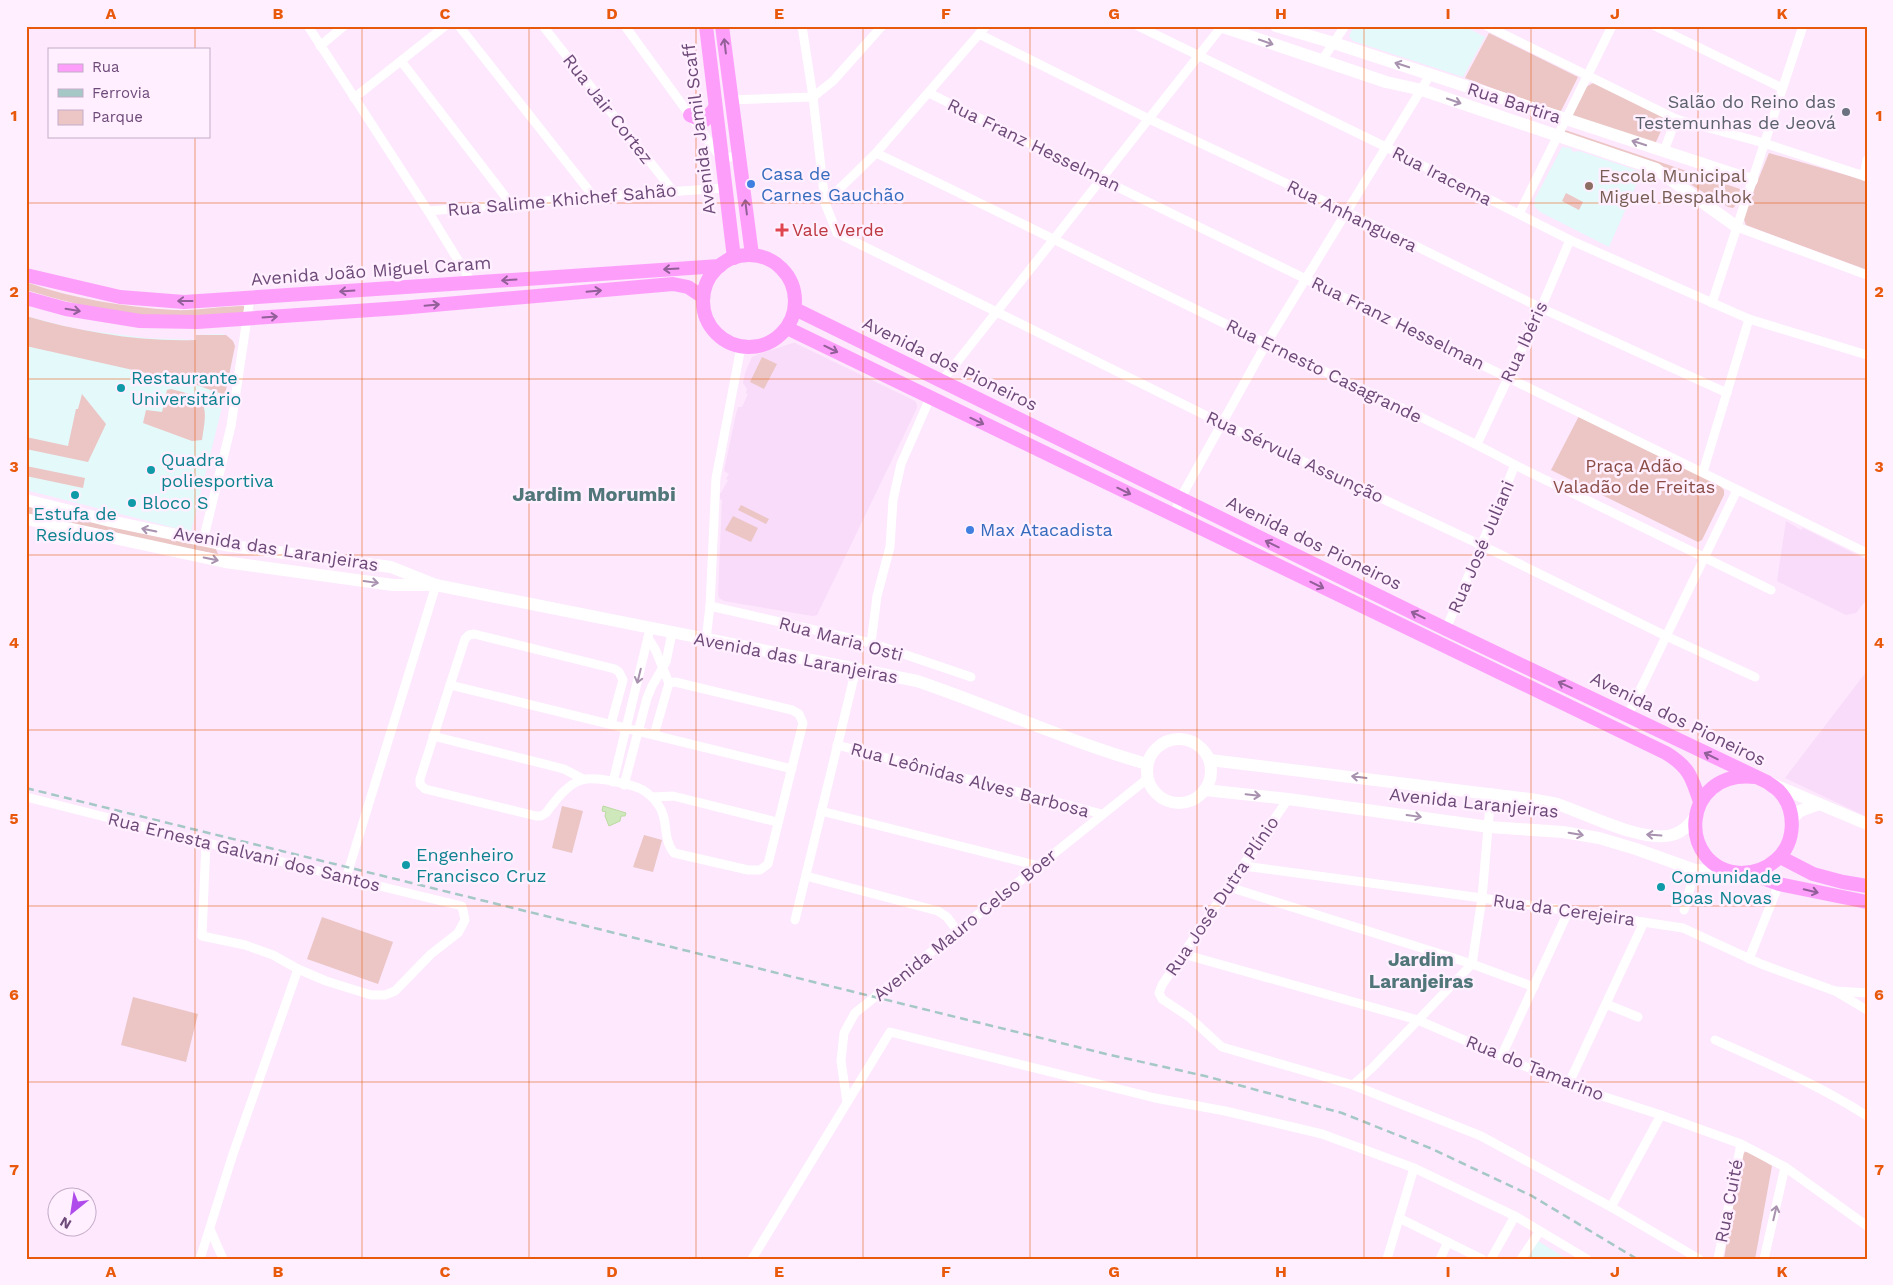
<svg xmlns="http://www.w3.org/2000/svg" width="1893" height="1285" font-family="'Work Sans',sans-serif">
<rect width="100%" height="100%" fill="#fde8fd"/>
<g fill="#f9dcfa">
<polygon points="793,343 795,343 915,401 917,405 917,408 817,615 813,616 724,601 719,598 718,594 722,500 720,499 720,493 721,493 728,480 726,479 729,474 724,471 736,414 738,407 742,407 748,394 746,393 747,389 743,383 745,373 752,357 759,354"/>
<polygon points="1786,521 1801,530 1803,528 1867,560 1867,599 1856,613 1846,615 1777,581"/>
<polygon points="1867,671 1867,817 1785,778"/>
</g>
<g fill="#e4f9fa">
<polygon points="1354,26 1464,26 1485,37 1463,77 1353,41 1349,36"/>
<polygon points="1562,147 1571,148 1573,152 1579,151 1642,172 1609,247 1540,212 1534,206 1535,199"/>
<polygon points="26,316 76,329 146,338 196,340 196,335 223,334 233,341 234,351 225,395 191,532 26,490"/>
<polygon points="1538,1241 1567,1259 1527,1259"/>
</g>
<g fill="#ecc5c5">
<polygon points="1489,33 1578,77 1560,113 1465,78"/>
<polygon points="1595,82 1667,118 1655,144 1571,117 1584,88"/>
<polygon points="1565,130 1740,189 1735,206 1733,208 1728,207 1660,166 1563,133"/>
<polygon points="1769,153 1867,181 1867,270 1746,225 1743,217"/>
<polygon points="1566,193 1583,202 1579,210 1562,201"/>
<path d="M26,282C73,299 125,307 174,310C198,311 221,306 244,306L245,312L242,314C205,315 168,318 131,314C95,310 61,300 26,290Z"/>
<path d="M26,316C80,332 140,342 196,340V335H226L233,341L235,346L225,395L191,383L26,346Z"/>
<polygon points="762,357 777,364 764,389 750,382"/>
<path d="M171,389C208,398 208,404 202,440L192,441L143,423L146,410L162,412L167,390Z"/>
<polygon points="82,394 106,424 88,462 26,449 26,437 68,446 76,409 78,409"/>
<polygon points="1579,416 1717,483 1724,490 1724,495 1702,540 1698,542 1551,470"/>
<polygon points="26,466 85,478 83,488 26,476"/>
<polygon points="741,505 769,519 766,524 738,510"/>
<polygon points="26,506 215,547 218,554 164,545 26,516"/>
<polygon points="733,516 758,528 751,542 725,530"/>
<polygon points="562,806 583,811 572,853 552,848"/>
<polygon points="644,835 662,840 653,872 633,867"/>
<polygon points="322,917 393,942 378,984 307,959"/>
<polygon points="133,997 198,1014 186,1062 121,1045"/>
<polygon points="1745,1152 1749,1152 1772,1166 1755,1259 1724,1259 1741,1156"/>
</g>
<polygon fill="#cfe8bb" stroke="#badaa1" points="603,806 626,813 625,816 621,816 620,821 609,826 605,816 606,812 602,811"/>
<g fill="none" stroke-linecap="round" stroke-linejoin="round">
<g stroke="#fff" stroke-width="9">
<polyline points="308,26 428,211 472,283"/>
<polyline points="459,26 594,197"/>
<polyline points="543,26 673,191"/>
<polyline points="625,26 721,158 740,156"/>
<polyline points="802,26 813,97 825,203 837,233 1223,424 1481,545 1666,636 1755,677"/>
<polyline points="1138,26 1386,147 1570,240 1749,319 1867,355"/>
<polyline points="1487,26 1676,119 1764,143 1867,177"/>
<polyline points="1655,26 1782,88"/>
<polyline points="979,34 1149,119 1347,212 1541,308 1727,393"/>
<polyline points="320,46 344,26"/>
<polyline points="1322,60 1345,26"/>
<polyline points="401,61 511,204"/>
<polyline points="929,93 1101,179 1867,553"/>
<polyline points="354,98 445,26"/>
<polyline points="731,100 813,97 833,81 882,26"/>
<polyline points="1664,151 1676,119"/>
<path d="M876,153C1007,215 1136,281 1267,344C1350,384 1434,421 1515,465L1771,590"/>
<polyline points="1864,176 1867,160"/>
<polyline points="825,203 876,153 986,26"/>
<polyline points="428,211 594,197 725,188"/>
<polyline points="1519,214 1612,26"/>
<polyline points="1737,227 1867,275"/>
<polyline points="1712,303 1803,26"/>
<polyline points="942,381 1222,26"/>
<polyline points="1477,444 1541,308 1570,240"/>
<polyline points="1703,472 1749,319"/>
<polyline points="1174,516 1180,499 1266,344 1430,75"/>
<polyline points="203,541 231,426 250,298"/>
<polyline points="710,606 871,643 971,677"/>
<polyline points="1446,629 1515,465"/>
<polyline points="648,638 655,649 669,683"/>
<polyline points="706,640 710,606 716,478 741,347"/>
<polyline points="871,643 877,596 890,547 893,500 901,464 930,398"/>
<polyline points="450,685 465,639 469,635 474,634 615,669 619,672 623,680 611,724"/>
<polyline points="1628,715 1737,490"/>
<path d="M654,735L669,683L675,682L792,710L799,714L803,723L768,864L760,870H748L674,853C662,839 669,820 659,806C655,799 649,794 643,790C632,784 594,776 582,780C567,784 555,801 546,813L541,816H536L425,789L420,784V779L450,685L792,769"/>
<polyline points="433,736 564,769 583,779"/>
<polyline points="837,745 1102,814"/>
<polyline points="613,782 650,629"/>
<polyline points="624,785 647,698 652,686 666,662 672,633"/>
<polyline points="26,797 346,878 462,906 465,920 458,933 431,954 395,991 385,995 371,995 326,981 298,969 273,955 245,945 202,936 206,842"/>
<polyline points="652,797 673,796 777,822"/>
<polyline points="1288,799 1162,985 1159,993 1162,999 1189,1017 1222,1047 1353,1085 1481,1136 1611,1207 1699,1259"/>
<polyline points="821,811 1039,866"/>
<polyline points="1244,866 1482,898 1683,928 1761,964 1835,991 1867,1010"/>
<polyline points="806,876 938,911 947,917 958,932"/>
<polyline points="346,878 436,585"/>
<polyline points="1229,887 1472,964 1534,987"/>
<polyline points="1684,910 1695,870"/>
<polyline points="795,920 856,669"/>
<polyline points="1183,954 1418,1020 1568,1085 1661,1115 1741,1144 1785,1167 1867,1226"/>
<polyline points="1749,959 1779,884"/>
<polyline points="1835,991 1867,993"/>
<polyline points="1606,1004 1638,1017"/>
<path d="M1715,1040C1767,1063 1819,1085 1867,1116"/>
<polyline points="1502,1055 1568,912"/>
<polyline points="1353,1085 1373,1067 1472,964 1482,898 1491,793"/>
<polyline points="1568,1085 1644,922"/>
<polyline points="847,1102 841,1061 844,1033 855,1013 1147,779"/>
<polyline points="1611,1207 1661,1115"/>
<polyline points="1399,1218 1482,1259"/>
<polyline points="210,1229 223,1259"/>
<polyline points="200,1259 233,1154 298,969"/>
<polyline points="752,1259 890,1032 1155,1098 1225,1111 1322,1134 1414,1168 1515,1216 1587,1259"/>
<polyline points="1387,1259 1414,1168"/>
<polyline points="1440,1259 1448,1242"/>
<polyline points="1491,1259 1515,1216"/>
<polyline points="1521,1259 1540,1231"/>
<polyline points="1718,1259 1741,1144"/>
<polyline points="1764,1259 1785,1167"/>
</g>
<g stroke="#fff" stroke-width="12">
<polyline points="1220,26 1386,82 1422,90 1656,169 1737,227"/>
<polyline points="1276,26 1334,43 1752,180"/>
<path d="M26,500L110,521L225,545L391,567L436,585L917,681C994,707 1069,742 1147,764"/>
<polyline points="26,519 225,562 393,585 429,585"/>
<circle cx="1179" cy="771" r="32"/>
<path d="M1210,760L1530,799C1540,801 1551,802 1560,805C1589,815 1647,845 1675,834C1684,831 1690,824 1695,817"/>
<polyline points="1772,784 1867,824"/>
<polyline points="1205,790 1288,799 1489,827 1563,832 1599,838 1636,849 1695,870 1731,872"/>
<polyline points="1792,819 1800,811 1819,804"/>
</g>
<g stroke="#fd9ffa" stroke-width="14">
<polyline points="706,26 734,258"/>
<polyline points="722,26 752,255"/>
<polyline points="690,115 699,119 705,120 715,108"/>
<circle cx="749" cy="301" r="46"/>
<polyline points="26,275 120,297 184,302 720,266"/>
<polyline points="26,298 66,309 140,321 197,322 400,308 673,284 688,287 703,297"/>
<path d="M795,309L1446,629L1767,782C1771,785 1776,788 1779,791C1797,810 1796,843 1776,860C1766,869 1754,873 1741,873C1676,869 1680,769 1755,777"/>
<path d="M787,328L1666,753C1689,767 1692,777 1700,802"/>
<polyline points="1780,857 1813,874 1843,882 1867,886"/>
<polyline points="1748,873 1779,884 1867,902"/>
</g>
<polyline stroke="#a5c8c6" stroke-width="2.5" stroke-dasharray="8 5" stroke-linecap="butt" points="26,788 1106,1054 1205,1076 1342,1113 1430,1148 1532,1196 1637,1259"/>
</g>
<defs><path id="oneway-shaft" d="M-6 0H5M1.5-3L5.5 0L1.5 3" fill="none" stroke-width="1.6" stroke-linecap="round" stroke-linejoin="round" transform="scale(1.25)"/></defs>
<g stroke="#a892af">
<use href="#oneway-shaft" transform="translate(1266 42) rotate(19)"/>
<use href="#oneway-shaft" transform="translate(1402 65) rotate(-162)"/>
<use href="#oneway-shaft" transform="translate(1454 101) rotate(19)"/>
<use href="#oneway-shaft" transform="translate(1639 143) rotate(-162)"/>
<use href="#oneway-shaft" transform="translate(149 530) rotate(-168)"/>
<use href="#oneway-shaft" transform="translate(211 559) rotate(12)"/>
<use href="#oneway-shaft" transform="translate(371 582) rotate(8)"/>
<use href="#oneway-shaft" transform="translate(639 676) rotate(104)"/>
<use href="#oneway-shaft" transform="translate(1359 777) rotate(-173)"/>
<use href="#oneway-shaft" transform="translate(1253 795) rotate(6)"/>
<use href="#oneway-shaft" transform="translate(1414 816) rotate(8)"/>
<use href="#oneway-shaft" transform="translate(1576 834) rotate(10)"/>
<use href="#oneway-shaft" transform="translate(1654 835) rotate(-176)"/>
<use href="#oneway-shaft" transform="translate(1775 1213) rotate(-77)"/>
</g>
<g stroke="#925f99">
<use href="#oneway-shaft" transform="translate(725 46) rotate(-97)"/>
<use href="#oneway-shaft" transform="translate(746 207) rotate(-97)"/>
<use href="#oneway-shaft" transform="translate(671 269) rotate(177)"/>
<use href="#oneway-shaft" transform="translate(509 280) rotate(176)"/>
<use href="#oneway-shaft" transform="translate(347 291) rotate(176)"/>
<use href="#oneway-shaft" transform="translate(594 291) rotate(-5)"/>
<use href="#oneway-shaft" transform="translate(185 301) rotate(-180)"/>
<use href="#oneway-shaft" transform="translate(432 305) rotate(-5)"/>
<use href="#oneway-shaft" transform="translate(73 310) rotate(9)"/>
<use href="#oneway-shaft" transform="translate(270 317) rotate(-4)"/>
<use href="#oneway-shaft" transform="translate(831 349) rotate(26)"/>
<use href="#oneway-shaft" transform="translate(977 421) rotate(26)"/>
<use href="#oneway-shaft" transform="translate(1124 491) rotate(26)"/>
<use href="#oneway-shaft" transform="translate(1272 544) rotate(-154)"/>
<use href="#oneway-shaft" transform="translate(1317 585) rotate(26)"/>
<use href="#oneway-shaft" transform="translate(1418 615) rotate(-154)"/>
<use href="#oneway-shaft" transform="translate(1565 685) rotate(-155)"/>
<use href="#oneway-shaft" transform="translate(1711 756) rotate(-154)"/>
<use href="#oneway-shaft" transform="translate(1811 891) rotate(13)"/>
</g>
<path fill="none" stroke="#e8590c" stroke-width="1" stroke-opacity="0.55" d="M195,26V49M362,26V1259M529,26V1259M696,26V1259M863,26V1259M1030,26V1259M1197,26V1259M1364,26V1259M1531,26V1259M1698,26V1259M195,136V1259M26,203H1867M26,379H1867M26,555H1867M26,730H1867M26,906H1867M26,1082H1867"/>
<circle fill="#6b7280" stroke="#ffefff" stroke-width="2" cx="1846" cy="112" r="5"/>
<g fill="#3f7fe0" stroke="#ffefff" stroke-width="2">
<circle cx="751" cy="184" r="5"/>
<circle cx="970" cy="530" r="5"/>
</g>
<circle fill="#8d6e63" stroke="#ffefff" stroke-width="2" cx="1589" cy="186" r="5"/>
<path fill="#e0444e" stroke="#ffefff" stroke-width="2" d="M779.5 222.5h5v5h5v5h-5v5h-5v-5h-5v-5h5z"/>
<g fill="#0f9aa8" stroke="#ffefff" stroke-width="2">
<circle cx="121" cy="388" r="5"/>
<circle cx="151" cy="470" r="5"/>
<circle cx="75" cy="495" r="5"/>
<circle cx="132" cy="503" r="5"/>
<circle cx="406" cy="865" r="5"/>
<circle cx="1661" cy="887" r="5"/>
</g>
<g text-anchor="middle" stroke-width="5" stroke-linejoin="round" paint-order="stroke">
<g font-size="18" fill="#5b616d" stroke="#ffefff" text-anchor="end">
<text x="1836" y="108">Salão do Reino das<tspan x="1836" dy="21">Testemunhas de Jeová</tspan></text>
</g>
<g font-size="18" fill="#6e4a79" stroke="#ffefff">
<text transform="translate(1514 103) rotate(18)" y="6">Rua Bartira</text>
<text transform="translate(608 109) rotate(52)" y="6">Rua Jair Cortez</text>
<text transform="translate(699 129) rotate(-97)" y="6">Avenida Jamil Scaff</text>
<text transform="translate(1034 145) rotate(26)" y="6">Rua Franz Hesselman</text>
<text transform="translate(1442 176) rotate(27)" y="6">Rua Iracema</text>
<text transform="translate(562 200) rotate(-5)" y="6">Rua Salime Khichef Sahão</text>
<text transform="translate(1352 216) rotate(26)" y="6">Rua Anhanguera</text>
<text transform="translate(371 271) rotate(-4)" y="6">Avenida João Miguel Caram</text>
<text transform="translate(1398 323) rotate(26)" y="6">Rua Franz Hesselman</text>
<text transform="translate(1524 342) rotate(-65)" y="6">Rua Ibéris</text>
<text transform="translate(950 364) rotate(26)" y="6">Avenida dos Pioneiros</text>
<text transform="translate(1324 371) rotate(26)" y="6">Rua Ernesto Casagrande</text>
<text transform="translate(1295 457) rotate(25)" y="6">Rua Sérvula Assunção</text>
<text transform="translate(1314 543) rotate(26)" y="6">Avenida dos Pioneiros</text>
<text transform="translate(1481 547) rotate(-67)" y="6">Rua José Juliani</text>
<text transform="translate(276 549) rotate(9)" y="6">Avenida das Laranjeiras</text>
<text transform="translate(841 639) rotate(15)" y="6">Rua Maria Osti</text>
<text transform="translate(796 658) rotate(11)" y="6">Avenida das Laranjeiras</text>
<text transform="translate(1678 719) rotate(26)" y="6">Avenida dos Pioneiros</text>
<text transform="translate(970 780) rotate(15)" y="6">Rua Leônidas Alves Barbosa</text>
<text transform="translate(1474 803) rotate(6)" y="6">Avenida Laranjeiras</text>
<text transform="translate(244 852) rotate(14)" y="6">Rua Ernesta Galvani dos Santos</text>
<text transform="translate(1222 896) rotate(-56)" y="6">Rua José Dutra Plínio</text>
<text transform="translate(1564 910) rotate(8)" y="6">Rua da Cerejeira</text>
<text transform="translate(965 925) rotate(-39)" y="6">Avenida Mauro Celso Boer</text>
<text transform="translate(1535 1068) rotate(22)" y="6">Rua do Tamarino</text>
<text transform="translate(1729 1201) rotate(-79)" y="6">Rua Cuité</text>
</g>
<g font-size="18" fill="#366cbe" stroke="#ffefff" text-anchor="start">
<text x="761" y="180">Casa de<tspan x="761" dy="21">Carnes Gauchão</tspan></text>
<text x="980" y="536">Max Atacadista</text>
</g>
<g font-size="18" fill="#785e54" stroke="#ffefff" text-anchor="start">
<text x="1599" y="182">Escola Municipal<tspan x="1599" dy="21">Miguel Bespalhok</tspan></text>
</g>
<g font-size="18" fill="#be3a42" stroke="#ffefff" text-anchor="start">
<text x="792" y="236">Vale Verde</text>
</g>
<g font-size="18" fill="#0d838f" stroke="#ffefff" text-anchor="start">
<text x="131" y="384">Restaurante<tspan x="131" dy="21">Universitário</tspan></text>
<text x="161" y="466">Quadra<tspan x="161" dy="21">poliesportiva</tspan></text>
<text x="142" y="509">Bloco S</text>
<text x="75" y="520" text-anchor="middle">Estufa de<tspan x="75" dy="21">Resíduos</tspan></text>
<text x="416" y="861">Engenheiro<tspan x="416" dy="21">Francisco Cruz</tspan></text>
<text x="1671" y="883">Comunidade<tspan x="1671" dy="21">Boas Novas</tspan></text>
</g>
<g font-size="18" fill="#8b4e47" stroke="#ffefff">
<text x="1634" y="472">Praça Adão<tspan x="1634" dy="21">Valadão de Freitas</tspan></text>
</g>
<g font-size="19" font-weight="bold" fill="#517679" stroke="#ffefff">
<text x="1421" y="966">Jardim<tspan x="1421" dy="22">Laranjeiras</tspan></text>
</g>
<g font-size="20" font-weight="bold" fill="#517679" stroke="#ffefff">
<text x="594" y="501">Jardim Morumbi</text>
</g>
</g>
<rect width="1893" height="1285" fill="none" stroke="#ffefff" stroke-width="55"/>
<rect x="48" y="48" width="162" height="90" fill="#ffefff" stroke="#c5adc9"/>
<rect x="58" y="64" width="25" height="8" fill="#fd9ffa" stroke="#c5adc9"/>
<text x="92" y="72" font-size="15" fill="#6e4a79">Rua</text>
<rect x="58" y="89" width="25" height="8" fill="#a5c8c6" stroke="#c5adc9"/>
<text x="92" y="98" font-size="15" fill="#6e4a79">Ferrovia</text>
<rect x="58" y="110" width="25" height="15" fill="#ecc5c5" stroke="#c5adc9"/>
<text x="92" y="122" font-size="15" fill="#6e4a79">Parque</text>
<g transform="translate(72 1212) rotate(210)"><circle r="24" fill="#ffefff" stroke="#c5adc9"/>
<path d="M0-4L9 19L0 12L-9 19Z" fill="#af4aeb"/>
<text y="-8" font-size="14" font-weight="bold" text-anchor="middle" fill="#6e4a79">N</text>
</g>
<rect x="28" y="28" width="1838" height="1230" fill="none" stroke="#e8590c" stroke-width="2"/>
<g font-size="16" text-anchor="middle" font-weight="bold" fill="#e8590c">
<text x="111" y="19">A</text>
<text x="278" y="19">B</text>
<text x="445" y="19">C</text>
<text x="612" y="19">D</text>
<text x="779" y="19">E</text>
<text x="946" y="19">F</text>
<text x="1114" y="19">G</text>
<text x="1281" y="19">H</text>
<text x="1448" y="19">I</text>
<text x="1615" y="19">J</text>
<text x="1782" y="19">K</text>
<text x="14" y="121">1</text>
<text x="1879" y="121">1</text>
<text x="14" y="297">2</text>
<text x="1879" y="297">2</text>
<text x="14" y="472">3</text>
<text x="1879" y="472">3</text>
<text x="14" y="648">4</text>
<text x="1879" y="648">4</text>
<text x="14" y="824">5</text>
<text x="1879" y="824">5</text>
<text x="14" y="1000">6</text>
<text x="1879" y="1000">6</text>
<text x="14" y="1175">7</text>
<text x="1879" y="1175">7</text>
<text x="111" y="1277">A</text>
<text x="278" y="1277">B</text>
<text x="445" y="1277">C</text>
<text x="612" y="1277">D</text>
<text x="779" y="1277">E</text>
<text x="946" y="1277">F</text>
<text x="1114" y="1277">G</text>
<text x="1281" y="1277">H</text>
<text x="1448" y="1277">I</text>
<text x="1615" y="1277">J</text>
<text x="1782" y="1277">K</text>
</g>
</svg>
